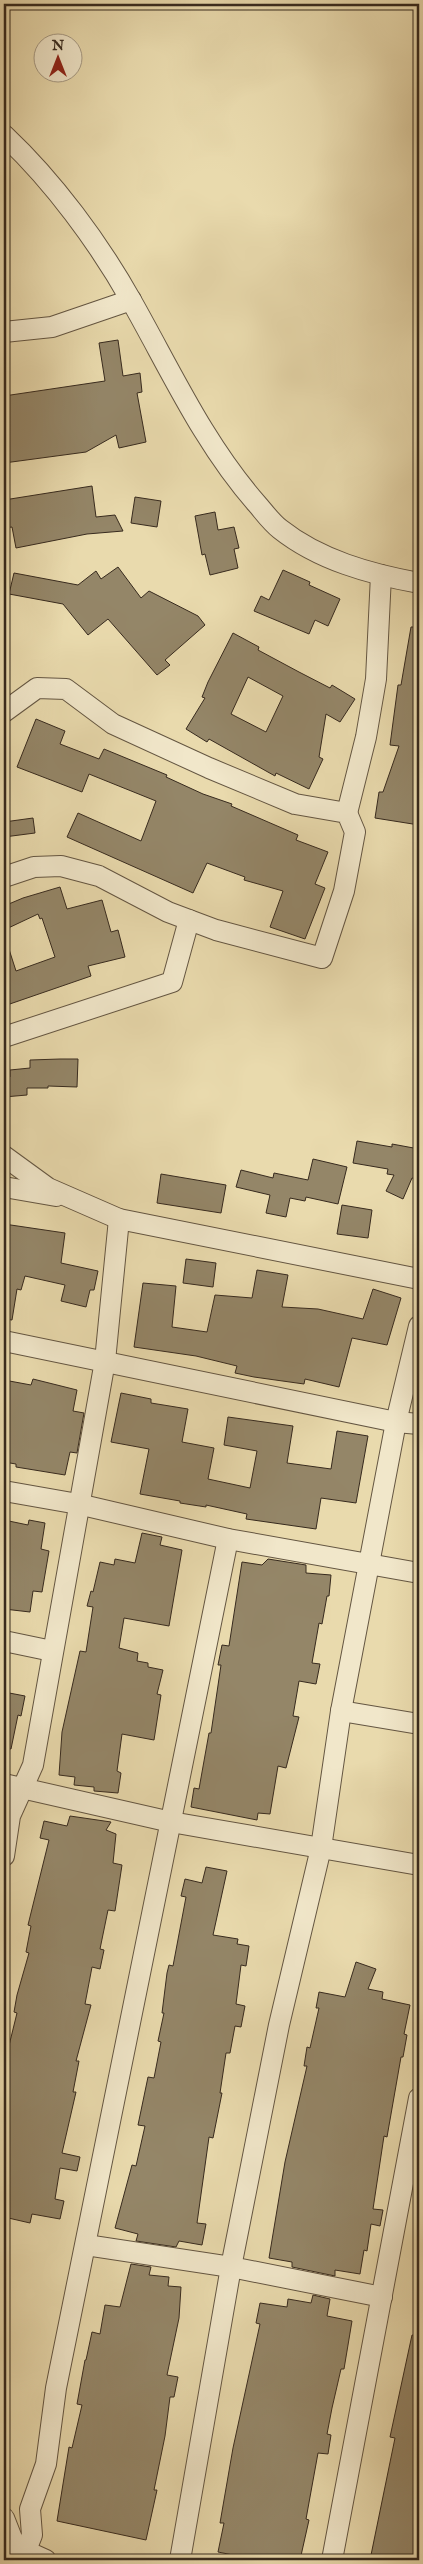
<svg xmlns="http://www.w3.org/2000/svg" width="423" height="2564" font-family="'IM FELL English',serif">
<rect width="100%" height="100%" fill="#e9daad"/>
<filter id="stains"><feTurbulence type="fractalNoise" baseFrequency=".004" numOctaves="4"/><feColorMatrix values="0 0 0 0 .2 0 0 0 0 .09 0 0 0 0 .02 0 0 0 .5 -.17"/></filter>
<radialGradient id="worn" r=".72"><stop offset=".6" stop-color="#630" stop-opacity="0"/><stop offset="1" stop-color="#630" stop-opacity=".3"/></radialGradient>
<g fill="#948668" stroke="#372a1e" fill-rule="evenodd">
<polygon points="118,340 123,376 140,373 142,392 137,393 146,442 119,448 116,435 86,452 4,463 4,396 105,381 99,343"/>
<polygon points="92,486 96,517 115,515 123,531 87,534 16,548 12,527 4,528 4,500"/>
<polygon points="135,497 161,501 157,527 131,523"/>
<polygon points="215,512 218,530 234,527 239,548 234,549 238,568 210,575 205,554 202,555 195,516"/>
<polygon points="118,567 141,598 149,591 198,616 205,625 165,660 170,665 157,675 108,619 88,635 63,604 9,594 14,573 78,585 96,571 101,579"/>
<polygon points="283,570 310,582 309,585 340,599 328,626 315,620 309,634 254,611 261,596 269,600"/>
<polygon points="411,627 419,627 419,825 375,818 379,792 383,792 399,746 390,745 398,685 401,685"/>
<path d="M233,633L259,647L258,650L299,672L330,688L332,685L355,699L340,722L326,714L319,757L323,759L309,789L276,773L275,776L209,739L207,742L186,729L205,698L202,697L208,682ZM248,677L283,696L266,732L231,714Z"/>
<polygon points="36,719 65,731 60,744 99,759 104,749 167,775 166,777 203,794 232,804 231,806 298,835 296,840 328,852 315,884 325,888 305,939 270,927 283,891 244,880 245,877 207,863 193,893 67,837 78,813 141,841 156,801 89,774 82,792 17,767"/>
<polygon points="33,818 35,833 4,837 4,822"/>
<polygon points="60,887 67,909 102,900 111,932 118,930 125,957 88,966 91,976 4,1006 4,943 7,943 16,971 55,957 42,918 40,919 38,914 4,930 4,906 23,898"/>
<polygon points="60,1059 78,1059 77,1087 48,1086 48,1088 27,1088 27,1095 4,1097 4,1078 10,1077 10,1070 30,1068 30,1060"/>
<polygon points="357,1141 392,1147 392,1144 419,1149 418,1179 412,1178 403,1199 386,1191 394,1175 387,1174 388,1169 353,1163"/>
<polygon points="313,1159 347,1167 338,1204 306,1197 305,1201 290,1198 286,1217 266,1213 270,1195 236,1187 241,1170 273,1178 274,1173 308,1180"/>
<polygon points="161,1174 226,1185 221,1213 157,1203"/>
<polygon points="342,1205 372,1210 368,1238 337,1234"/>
<polygon points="4,1224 65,1233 61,1263 98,1271 94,1290 90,1290 86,1307 61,1301 65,1285 25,1276 21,1290 17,1289 12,1320 4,1319"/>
<polygon points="186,1259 216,1263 213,1287 183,1283"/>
<polygon points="257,1270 288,1275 282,1307 318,1309 363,1319 373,1289 401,1298 387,1345 352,1338 339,1387 305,1379 304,1384 254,1377 235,1373 237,1366 196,1356 134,1347 143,1283 176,1286 172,1327 207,1332 215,1295 252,1298"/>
<polygon points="33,1379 77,1390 73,1411 84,1413 77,1453 70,1452 65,1475 16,1467 16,1464 4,1462 4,1380 31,1385"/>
<polygon points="121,1393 151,1399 151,1403 188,1409 182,1442 214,1448 208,1479 250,1488 257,1451 224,1445 228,1417 293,1426 287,1463 331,1469 337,1431 368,1436 356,1503 321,1498 316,1529 246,1519 247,1514 206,1505 206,1507 180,1503 180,1501 140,1494 149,1449 111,1442"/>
<polygon points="4,1520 28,1525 29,1520 45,1523 41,1549 49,1551 42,1592 33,1591 30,1612 4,1609"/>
<polygon points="142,1533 162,1537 160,1545 182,1550 169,1626 124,1618 119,1648 138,1653 137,1661 148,1663 148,1667 163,1670 157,1694 161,1695 154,1740 122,1734 117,1771 121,1773 118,1793 94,1791 94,1787 74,1785 75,1777 59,1775 62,1732 80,1651 86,1652 93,1607 87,1606 91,1591 93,1592 100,1562 114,1565 115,1559 135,1563"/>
<polygon points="268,1559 306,1565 306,1573 331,1575 329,1596 327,1596 322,1624 319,1623 312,1663 320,1664 316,1684 299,1681 293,1716 299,1717 286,1768 278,1766 270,1814 258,1813 257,1820 191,1807 194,1788 199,1789 209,1733 211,1733 221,1665 218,1665 222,1645 229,1646 242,1562 262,1565"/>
<polygon points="4,1692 25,1696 21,1716 18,1715 11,1749 4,1748"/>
<polygon points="70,1816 111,1822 106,1830 116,1834 113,1863 122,1865 115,1911 108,1910 100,1949 104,1950 100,1969 92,1967 85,2004 91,2005 76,2061 79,2061 73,2092 76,2092 62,2153 80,2157 77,2171 60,2168 55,2199 64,2201 60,2219 32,2214 30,2223 4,2217 4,2081 7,2067 4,2066 17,2013 14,2012 17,1995 29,1953 26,1952 31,1926 28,1925 49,1840 40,1838 44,1821 67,1826"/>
<polygon points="206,1867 227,1871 213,1935 238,1939 237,1944 249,1946 246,1966 241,1965 236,2004 245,2006 241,2027 235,2026 230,2053 226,2053 220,2093 222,2093 213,2138 209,2137 197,2223 206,2224 202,2245 179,2241 176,2247 136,2241 138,2234 115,2228 132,2165 136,2166 145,2126 138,2125 148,2077 154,2078 161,2042 158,2041 164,2013 162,2013 167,1973 169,1965 173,1966 186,1897 181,1896 185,1879 202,1883"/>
<polygon points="356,1962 376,1969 368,1989 383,1992 382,1999 410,2005 404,2034 407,2035 403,2057 401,2057 387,2137 384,2136 373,2209 383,2210 380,2226 371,2224 367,2251 364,2250 360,2274 335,2270 335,2276 292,2267 292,2262 269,2258 285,2162 307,2066 304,2066 307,2047 310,2048 319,2008 316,2008 319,1992 345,1997"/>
<polygon points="131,2264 151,2267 149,2275 169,2277 168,2286 181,2287 179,2318 167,2375 178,2377 174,2397 170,2397 165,2436 154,2490 157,2490 146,2540 57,2521 69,2447 72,2448 82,2405 77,2404 85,2360 86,2360 92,2332 100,2334 105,2305 120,2307"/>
<polygon points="313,2295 330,2299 327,2316 352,2321 344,2369 341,2369 332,2408 327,2434 331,2435 328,2454 318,2453 306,2519 309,2520 300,2560 258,2560 218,2552 224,2523 220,2523 233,2448 260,2324 256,2323 260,2303 287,2307 288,2299 311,2303"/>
<polygon points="412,2335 419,2336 419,2560 370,2560 395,2438 390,2437"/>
</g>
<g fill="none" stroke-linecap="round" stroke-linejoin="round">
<defs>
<g id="minor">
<path d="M4,135C53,181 99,243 132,302C171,371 204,444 257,504C264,512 271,522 280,529C319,560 370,574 419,583"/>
<polyline points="4,332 52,327 131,300"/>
<polyline points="4,712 37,688 66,689 113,724 209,768 295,804 347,813 355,832 344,891 322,958 216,930 168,912 99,876 61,866 34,867 4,877"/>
<polyline points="347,813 366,737 376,679 381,575"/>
<polyline points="4,1037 172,982 189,920"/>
<polyline points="4,1156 48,1188 119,1219 419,1279"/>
<polyline points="4,1187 56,1196"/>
<polyline points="4,1341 396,1422 419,1424"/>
<polyline points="4,1491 78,1504 228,1539 419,1573"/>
<polyline points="4,1641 52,1651"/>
<polyline points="341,1711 419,1724"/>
<polyline points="4,1784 171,1822 419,1865"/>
<polyline points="4,1856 10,1816 33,1765 105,1361 119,1219"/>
<polyline points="86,2245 231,2267 382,2297"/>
<polyline points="4,2518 15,2546 46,2560"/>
<polyline points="22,2560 32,2535 30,2509 46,2464 56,2388 228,1539"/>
<polyline points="180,2560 231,2267 279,2025 321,1848 341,1711 396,1422 419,1326"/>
<polyline points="332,2560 419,2098"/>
</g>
</defs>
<use href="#minor" stroke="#645642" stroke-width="22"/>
<use href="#minor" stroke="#f1e7ca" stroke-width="20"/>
</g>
<rect width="423" height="2564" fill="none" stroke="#e9daad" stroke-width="20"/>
<rect x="5" y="5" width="413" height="2554" fill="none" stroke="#372a1e" stroke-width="2.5"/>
<rect x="10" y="10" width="403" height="2544" fill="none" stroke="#372a1e"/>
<g transform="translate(58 58)"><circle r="24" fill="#f1e7ca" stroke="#a79b85"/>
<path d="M0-4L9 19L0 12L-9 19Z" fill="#8f2418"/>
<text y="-8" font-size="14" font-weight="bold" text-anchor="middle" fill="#372a1e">N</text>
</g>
<rect width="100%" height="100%" filter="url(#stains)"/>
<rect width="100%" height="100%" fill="url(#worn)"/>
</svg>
